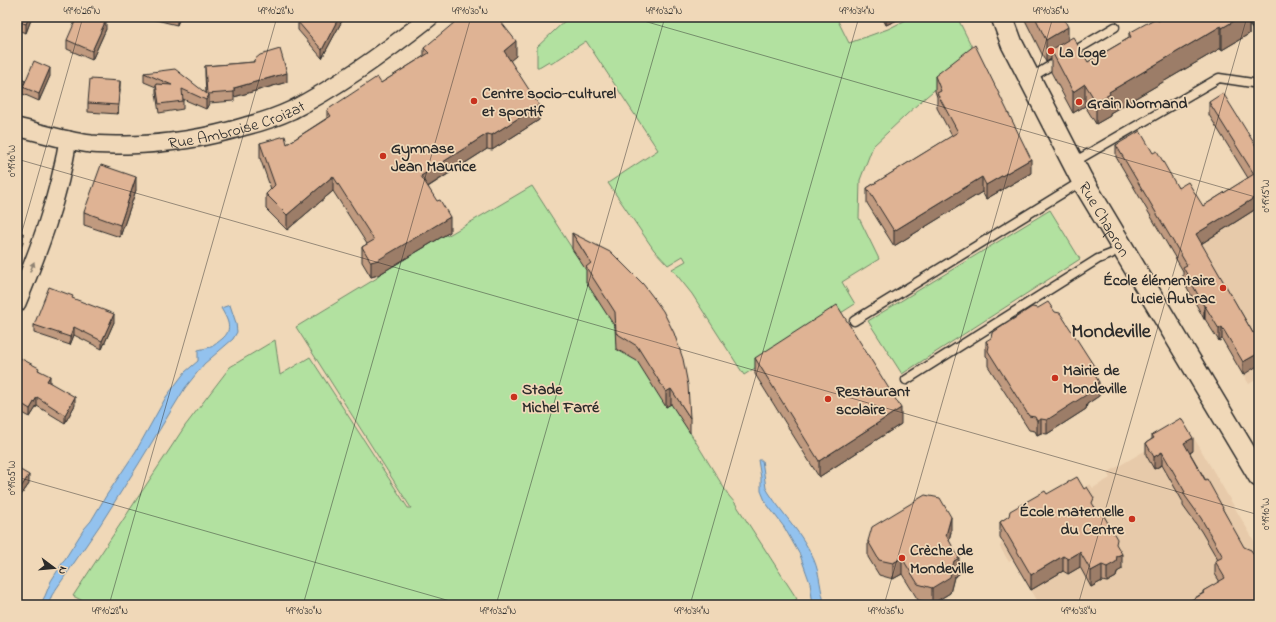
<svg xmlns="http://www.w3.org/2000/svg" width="1276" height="622" font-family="'Indie Flower',sans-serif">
<rect width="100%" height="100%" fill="#f0d8b8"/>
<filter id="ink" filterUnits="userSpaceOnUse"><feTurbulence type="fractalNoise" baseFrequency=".025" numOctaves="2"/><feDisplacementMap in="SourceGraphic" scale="8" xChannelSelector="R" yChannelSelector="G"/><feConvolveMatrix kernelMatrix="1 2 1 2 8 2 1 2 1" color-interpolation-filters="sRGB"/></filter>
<g filter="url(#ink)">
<g fill="#e7caaa">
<polygon points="1259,184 1259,378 1249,384 1223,340 1209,326 1205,319 1204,319 1183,280 1187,277 1166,242"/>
<polygon points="1187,426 1259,549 1259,605 1040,605 1016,565 1023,554 1009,562 1000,547 1002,541 1000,537 1090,484 1093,488 1110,478 1107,473"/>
</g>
<g fill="#b2e1a0" stroke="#6e8666">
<polygon points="569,17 836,17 849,43 888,29 912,17 957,17 976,55 920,102 873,146 860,180 859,218 879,259 842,282 855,304 744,375 692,294 672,269 686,261 683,256 668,265 654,250 608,183 658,150 586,41 551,64 549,61 539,67 537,67 537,47"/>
<polygon points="532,186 573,250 689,415 689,431 729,496 735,503 797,599 787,605 91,605 73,596 185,426 230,367 275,340 280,375 310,357 408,508 411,508 296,327 377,278 378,275 446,234 447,236"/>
<polygon points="1050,210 1080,259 902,374 868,321"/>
</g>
<g fill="#93c2ee" stroke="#6986a0">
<path d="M230,305L236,323L237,332L233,339L204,364L185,388L138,465L100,525L52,595L48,605H40L45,596L51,581L84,529L91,521L106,496L136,451L166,397L185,372L198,361V350C202,349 207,348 211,347C215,345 218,342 222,339C234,329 227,319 221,308Z"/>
<path d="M758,460H762L766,488L769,493C784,516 803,534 814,560C820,574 820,590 825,605H813L810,583L800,555L784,527L766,503L761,491V478Z"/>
</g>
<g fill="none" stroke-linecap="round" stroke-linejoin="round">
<defs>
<g id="service">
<polyline points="1249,17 1259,29"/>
<polyline points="1071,53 1115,27"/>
<polyline points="1030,78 1060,60"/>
<polyline points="1074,162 1219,78 1259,84"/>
<polyline points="854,321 1082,181"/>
<polyline points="906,380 1098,259 1111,254"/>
</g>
<g id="minor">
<path id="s1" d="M17,127C41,133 66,141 91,144C103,145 115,145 127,145C168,144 207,138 246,126C262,122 277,117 292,110C341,85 387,51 430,17"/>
<path d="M17,303C39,250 59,197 68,140"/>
</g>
<g id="tertiary">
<path id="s2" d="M1002,17L1012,44L1082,180L1259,476"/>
</g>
</defs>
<use href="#service" stroke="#2b2b2b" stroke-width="11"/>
<use href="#minor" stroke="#2b2b2b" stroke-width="20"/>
<use href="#tertiary" stroke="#2b2b2b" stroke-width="24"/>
<use href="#service" stroke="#f0d8b8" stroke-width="8"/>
<use href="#minor" stroke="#f0d8b8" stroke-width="17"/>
<use href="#tertiary" stroke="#f0d8b8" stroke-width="21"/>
</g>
<g fill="#c09a7f" stroke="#2b2b2b">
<polygon points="17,17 32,17 26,33 17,30"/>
<polygon points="152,17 180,17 177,25 152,19"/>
<polygon points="343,17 343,19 322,58 298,30 298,22"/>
<polygon points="882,17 904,17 886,25"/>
<polygon points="1025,17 1068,17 1064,20 1068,40 1088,62 1129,38 1129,33 1158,21 1249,17 1249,34 1222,50 1221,48 1110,113 1110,116 1096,124 1085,106 1073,113 1051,72 1051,59 1046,62 1025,20"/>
<polygon points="106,29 92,60 67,49 67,40"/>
<polygon points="424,48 516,56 510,60 539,120 492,150 487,149 428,187 450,232 378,275 371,277 362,262 362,247 367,244 333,191 287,230 266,209 266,194 271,189 260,158 260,143 287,144 327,118 327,110 381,83 424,56"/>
<polygon points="254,60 287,82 234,97 234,101 209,103 206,109 183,99 183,109 159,113 156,93 156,87 144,82 144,73 206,93 205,75 205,66 254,62"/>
<polygon points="50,76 39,101 23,94 17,105 17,77 25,81"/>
<polygon points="935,76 1031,173 986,199 982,192 894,246 867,203 867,188 952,136 937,108 937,97 935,91"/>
<polygon points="120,90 118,114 88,112 88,103"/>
<polygon points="1209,102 1259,151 1259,207 1201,244 1253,333 1243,375 1222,339 1219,341 1205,319 1204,319 1183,280 1183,271 1116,157 1116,145 1153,153 1178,188 1203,206 1248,178 1209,115"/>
<polygon points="136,190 120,237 84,225 84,212"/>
<polygon points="572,233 690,418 690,433 671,404 666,407 637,361 616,349 615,327 586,282 586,270 572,249"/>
<polygon points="73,299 114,322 102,349 74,335 70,345 34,333 34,325"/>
<polygon points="986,341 1094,374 1099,396 1087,404 1086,409 1047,434 1041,433 1037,435 1035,431 1029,430 988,366 988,358 986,356"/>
<polygon points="17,358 39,370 50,383 75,405 65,423 37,406 30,417 17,410"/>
<polygon points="755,358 901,424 819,477 755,374"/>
<polygon points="1152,435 1193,451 1190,453 1223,510 1257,575 1259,605 1185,605 1185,604 1203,593 1203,591 1220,582 1215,574 1215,561 1218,560 1201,531 1183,506 1183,502 1162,465 1154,469 1146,455 1146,443 1152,439"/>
<polygon points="17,468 29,484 19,498 17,497"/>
<polygon points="1047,494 1094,506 1117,547 1122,569 1117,572 1116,577 1107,582 1102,581 1091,587 1080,567 1068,574 1063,571 1031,590 1000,537 1000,522"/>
<polygon points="951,532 949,540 959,574 954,577 950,593 932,604 918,600 902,574 893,579 879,575 868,557 868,541"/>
</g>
<g fill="#9c7d68" stroke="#2b2b2b">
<polygon points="29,17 32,17 26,33 26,24"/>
<polygon points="177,17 180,17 177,25"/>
<polygon points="339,17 343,17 343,19 322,58 322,50"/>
<polygon points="886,17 904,17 886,25"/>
<polygon points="1057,17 1068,17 1057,26"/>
<polygon points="1241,17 1249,17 1249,34 1222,50 1222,28"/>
<polygon points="106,20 106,29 92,60 92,51"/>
<polygon points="1221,26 1221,48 1110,113 1110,116 1096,124 1096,102 1109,92"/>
<polygon points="1068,27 1068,49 1051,50 1051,59 1046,62 1046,40"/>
<polygon points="516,41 516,56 504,66 504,51"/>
<polygon points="50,68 50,76 39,101 39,94"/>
<polygon points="287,73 287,82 234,97 234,88"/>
<polygon points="25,81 25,88 23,87 23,94 17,105 17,96"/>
<polygon points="120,81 120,90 118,114 118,105"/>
<polygon points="1085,84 1085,106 1073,113 1073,92"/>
<polygon points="209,95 209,104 206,109 206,100"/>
<polygon points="539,105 539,120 492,150 492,135"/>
<polygon points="487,134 487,149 421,191 421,176"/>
<polygon points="1031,159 1031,173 986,199 986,185"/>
<polygon points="21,161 21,171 17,185 17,175"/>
<polygon points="333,176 333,191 287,230 287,215"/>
<polygon points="136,177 136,190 120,237 120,225"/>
<polygon points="982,177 982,192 894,246 894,231"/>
<polygon points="1259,195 1259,207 1196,247 1196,234"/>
<polygon points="450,217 450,232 378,275 371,277 371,262"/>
<polygon points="23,233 23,243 17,258 17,248"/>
<rect x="1204" y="306" width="1" height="13"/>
<polygon points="114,314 114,322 102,349 102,341"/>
<polygon points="74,327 74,335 70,345 70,337"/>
<polygon points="1222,327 1222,339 1219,341 1219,329"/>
<polygon points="1259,353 1259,365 1243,375 1243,362"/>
<polygon points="1094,366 1094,381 1099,382 1099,396 1087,404 1086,409 1047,434 1047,420 1093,372"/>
<polygon points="50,376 50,384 47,381"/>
<polygon points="671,389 671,404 666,407 666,392"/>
<polygon points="37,397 37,406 30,417 30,409"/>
<polygon points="75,397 75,405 65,423 65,415"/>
<polygon points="901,408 901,424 819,477 819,461"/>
<polygon points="1041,419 1041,433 1037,435 1037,421"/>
<polygon points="1193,438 1193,451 1184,456 1184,443"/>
<polygon points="1162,452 1162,465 1154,469 1154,457"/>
<polygon points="29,475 29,484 19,498 19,490"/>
<polygon points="951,517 951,532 946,551 946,535"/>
<polygon points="1080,552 1080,567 1068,574 1068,559"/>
<polygon points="1122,554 1122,569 1117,572 1116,577 1107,582 1107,567 1117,556"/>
<polygon points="1063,556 1063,571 1031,590 1031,575"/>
<polygon points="902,558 902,574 893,579 893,563"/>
<polygon points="959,558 959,574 954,577 950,593 932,604 932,588 954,561"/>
<polygon points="1258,561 1258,573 1256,584 1256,572"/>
<polygon points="1102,565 1102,581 1091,587 1091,571"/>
<polygon points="1259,593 1259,605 1256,595"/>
</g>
<g fill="#dfb394" stroke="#2b2b2b">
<polygon points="17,17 29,17 26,24 17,21"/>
<polygon points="77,17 97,17 106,20 92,51 67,40"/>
<polygon points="304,17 339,17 322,50 298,22"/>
<polygon points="461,17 497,17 516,41 504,51 539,105 492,135 487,134 421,176 437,201 440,200 450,217 378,260 371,262 362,247 374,240 333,176 287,215 266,194 275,185 260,143 285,136 287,144 331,116 327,110 377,77 381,83 429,53 424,48"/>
<polygon points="1035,17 1063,17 1068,27 1046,40"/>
<polygon points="1165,17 1241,17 1222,28 1221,26 1109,92 1110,94 1096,102 1085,84 1073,92 1051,50 1073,37 1088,62 1131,37 1129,33 1156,18 1158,21"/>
<polygon points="975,45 1031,159 986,185 982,177 894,231 867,188 958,132 937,93 941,91 935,76"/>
<polygon points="280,49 287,73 234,88 234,92 208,94 209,95 206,100 182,89 183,101 159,104 156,84 172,85 144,73 175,69 207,94 205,66 254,62 254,60 260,55"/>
<polygon points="34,61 50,68 39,94 23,87"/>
<polygon points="17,77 25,81 17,96"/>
<polygon points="90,79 120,81 118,105 88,103"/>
<polygon points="1223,93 1259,151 1259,195 1196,234 1253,333 1259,329 1259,353 1243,362 1222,327 1219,329 1205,306 1204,306 1183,267 1187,265 1116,145 1140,131 1153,153 1157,151 1178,188 1188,182 1203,206 1254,174 1209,102"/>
<polygon points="17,160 21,161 17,175"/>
<polygon points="101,165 136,177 120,225 84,212"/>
<polygon points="17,231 23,233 17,248"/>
<polygon points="572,233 612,253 643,284 653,297 663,311 674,333 683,359 688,385 690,418 671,389 666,392 637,346 616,333 615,312 586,267 591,263"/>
<polygon points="49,287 73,296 72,298 114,314 102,341 74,327 70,337 34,325"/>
<polygon points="1048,302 1055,312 1060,313 1094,366 1093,372 1099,382 1087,389 1086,395 1047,420 1041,419 1037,421 1035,417 1029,416 988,351 989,346 986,341 991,338 992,333 1032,307 1038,308"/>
<polygon points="837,305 901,408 819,461 755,358"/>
<polygon points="18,357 39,368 38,370 50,376 47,381 75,397 65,415 37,397 30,409 17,401 17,358"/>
<polygon points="1181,418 1193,438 1184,443 1205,480 1207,479 1223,508 1222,508 1244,547 1251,550 1258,561 1256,572 1259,577 1259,593 1256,595 1259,601 1259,605 1186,605 1185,604 1204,593 1203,591 1225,578 1215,561 1223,557 1201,518 1183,493 1185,492 1162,452 1154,457 1146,443 1154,438 1152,435"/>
<polygon points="17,468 29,475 19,490 17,488"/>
<polygon points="1077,477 1084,489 1087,487 1094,498 1092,503 1099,514 1104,516 1117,539 1116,544 1122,554 1117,556 1116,562 1107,567 1102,565 1091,571 1080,552 1068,559 1063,556 1031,575 1000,522 1009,516 1010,511 1045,491 1047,494"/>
<polygon points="925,495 940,498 951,517 946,535 959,558 954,561 950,577 932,588 918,584 902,558 893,563 879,560 868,541 872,527"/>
</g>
<defs><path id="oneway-solid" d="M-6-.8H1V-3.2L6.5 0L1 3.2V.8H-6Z"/></defs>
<use fill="#8e8272" href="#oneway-solid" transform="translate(32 267) rotate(-68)"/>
</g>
<path fill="none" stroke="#2b2b2b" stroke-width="1" stroke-opacity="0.45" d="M630,17L1259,198M17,159L1259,515M17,249L83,17M17,477L464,605M109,605L277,17M303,605L471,17M496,605L665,17M690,605L859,17M884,605L1053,17M1078,605L1247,17"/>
<g fill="#c8321e" stroke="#f0d8b8" stroke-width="1.5">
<circle cx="1051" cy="51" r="4"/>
<circle cx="474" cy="101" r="4"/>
<circle cx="1079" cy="102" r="4"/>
<circle cx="383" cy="156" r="4"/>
<circle cx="1223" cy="288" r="4"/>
<circle cx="1055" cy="378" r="4"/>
<circle cx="514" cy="397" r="4"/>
<circle cx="828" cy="399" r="4"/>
<circle cx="1132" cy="519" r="4"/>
<circle cx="902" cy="558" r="4"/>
</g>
<g text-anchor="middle" stroke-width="3.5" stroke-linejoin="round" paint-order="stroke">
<g font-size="16" font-weight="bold" fill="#2b2b2b" stroke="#f0d8b8" text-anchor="start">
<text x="1059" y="57">La Loge</text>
<text x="482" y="98">Centre socio-culturel<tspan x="482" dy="18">et sportif</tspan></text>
<text x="1087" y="108">Grain Normand</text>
<text x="391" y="153">Gymnase<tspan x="391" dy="18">Jean Maurice</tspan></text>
<text x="1215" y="285" text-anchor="end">École élémentaire<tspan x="1215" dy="18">Lucie Aubrac</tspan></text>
<text x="1063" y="375">Mairie de<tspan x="1063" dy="18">Mondeville</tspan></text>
<text x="522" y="394">Stade<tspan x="522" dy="18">Michel Farré</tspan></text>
<text x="836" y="396">Restaurant<tspan x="836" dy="18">scolaire</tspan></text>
<text x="1124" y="516" text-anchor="end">École maternelle<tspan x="1124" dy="18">du Centre</tspan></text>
<text x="910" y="555">Crèche de<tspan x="910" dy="18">Mondeville</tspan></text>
</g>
<g font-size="16" fill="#2b2b2b" stroke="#f0d8b8">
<text dy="6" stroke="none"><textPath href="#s1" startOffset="224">Rue Ambroise Croizat</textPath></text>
<text dy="6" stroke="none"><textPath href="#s2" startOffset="227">Rue Chapron</textPath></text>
</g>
<g font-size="20" font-weight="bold" fill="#2b2b2b" stroke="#f0d8b8">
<text x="1111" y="337">Mondeville</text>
</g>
</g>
<rect width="1276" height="622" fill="none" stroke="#f0d8b8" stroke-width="44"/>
<g transform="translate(54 568) rotate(106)" stroke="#f0d8b8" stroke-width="3" paint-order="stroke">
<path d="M0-3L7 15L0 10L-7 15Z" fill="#2b2b2b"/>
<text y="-6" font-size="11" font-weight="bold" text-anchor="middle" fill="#2b2b2b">N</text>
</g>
<rect x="22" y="22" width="1232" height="578" fill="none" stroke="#2b2b2b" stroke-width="1.5"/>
<g font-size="10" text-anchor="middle" fill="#2b2b2b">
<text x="82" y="14">49°10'26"N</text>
<text x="276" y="14">49°10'28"N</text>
<text x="470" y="14">49°10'30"N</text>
<text x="664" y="14">49°10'32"N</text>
<text x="857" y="14">49°10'34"N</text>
<text x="1051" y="14">49°10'36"N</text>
<text transform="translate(11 161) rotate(-90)" y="4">0°19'10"W</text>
<text transform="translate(1265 196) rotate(-90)" y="4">0°19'15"W</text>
<text transform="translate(11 478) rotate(-90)" y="4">0°19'05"W</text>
<text transform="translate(1265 514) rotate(-90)" y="4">0°19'10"W</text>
<text x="110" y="614">49°10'28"N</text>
<text x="304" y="614">49°10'30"N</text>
<text x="498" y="614">49°10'32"N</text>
<text x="692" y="614">49°10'34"N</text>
<text x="886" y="614">49°10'36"N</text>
<text x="1079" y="614">49°10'38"N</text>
</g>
</svg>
